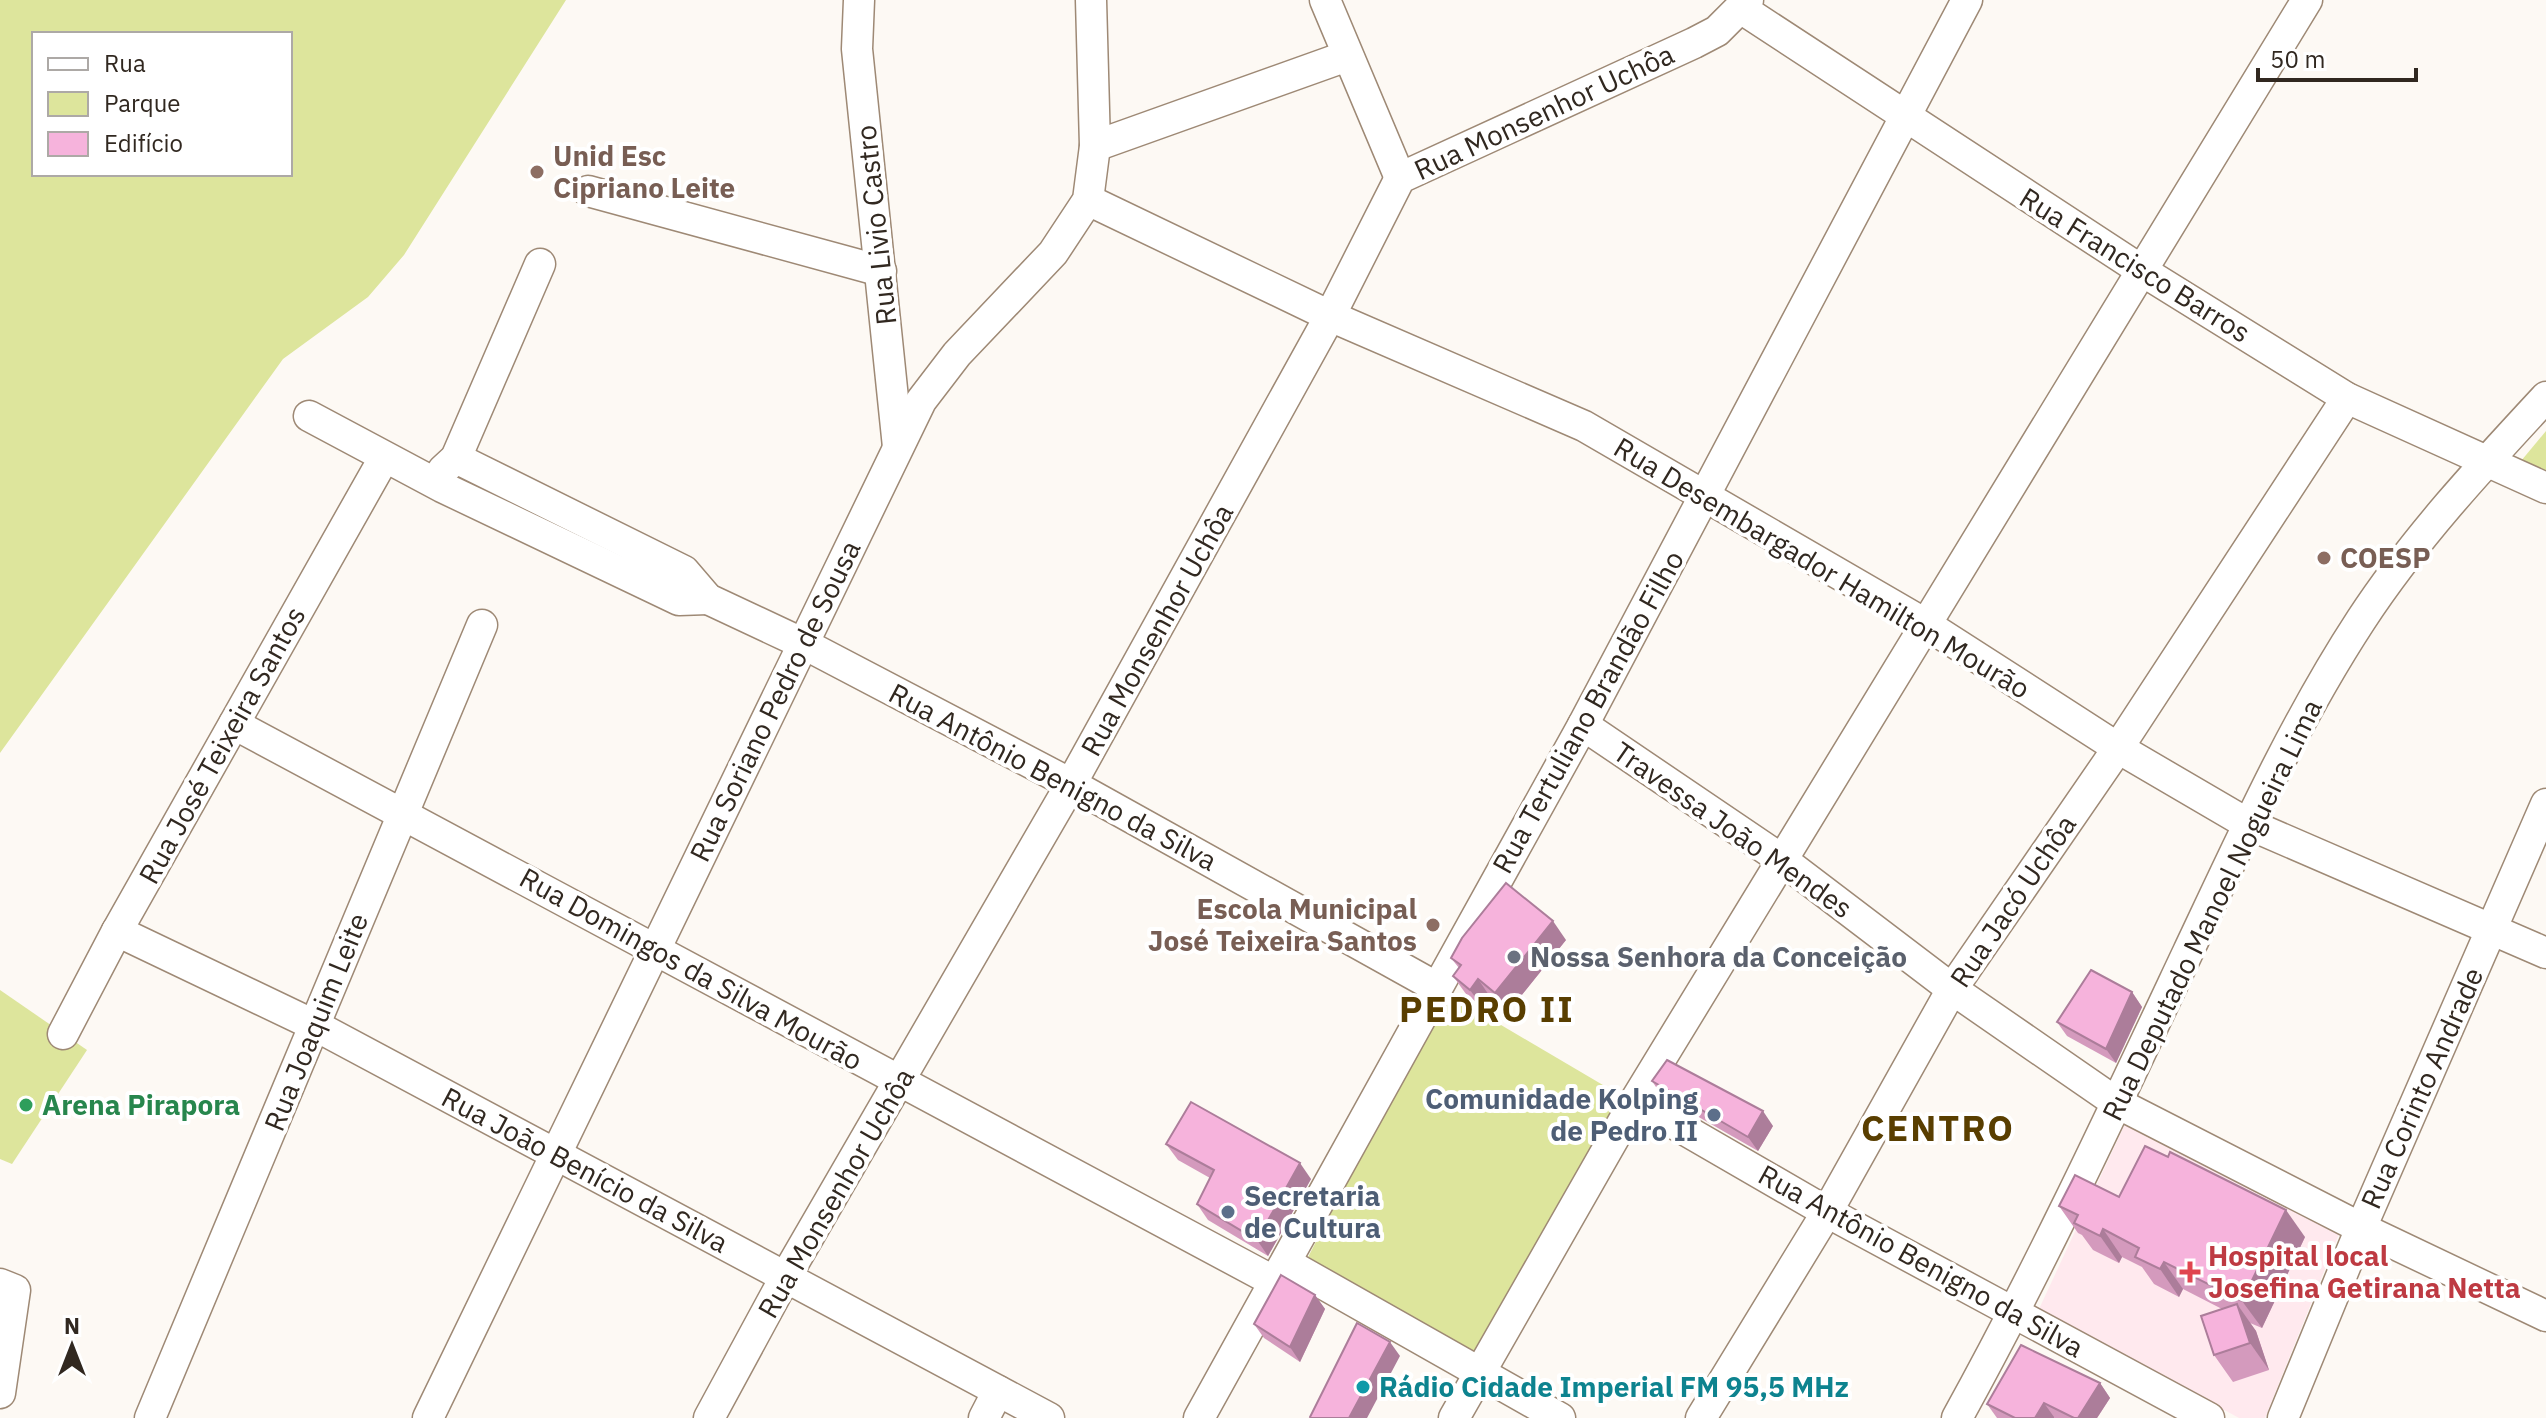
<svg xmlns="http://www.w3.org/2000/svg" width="2546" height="1418" font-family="'IBM Plex Sans',sans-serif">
<rect width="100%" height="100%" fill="#fdf9f4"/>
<polygon fill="#ffe9ee" points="2125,1124 2339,1234 2265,1418 2239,1418 2039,1309"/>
<g fill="#dde59c" fill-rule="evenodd">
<path d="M0,0H566L404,255L368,297L283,359L0,753ZM34,34H290V174H34Z"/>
<polygon points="2546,431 2546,473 2521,461"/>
<polygon points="0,990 87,1050 12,1164 0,1159"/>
<polygon points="1445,992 1625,1098 1475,1358 1305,1263"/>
</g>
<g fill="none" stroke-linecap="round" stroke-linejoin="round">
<defs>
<g id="minor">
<polyline points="859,0 857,49 898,447"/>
<polyline points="1325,0 1400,178"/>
<polyline points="1742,9 2144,272 2347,398 2546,488"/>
<polyline points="1095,146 1347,56"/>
<polyline points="588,191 881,271"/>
<polyline points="1088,200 1330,316 1584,426 1927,625 2118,748 2248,824 2546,953"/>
<polyline points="309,416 442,487 679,600 708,599"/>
<polyline points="456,458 684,571 708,599 804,644 1071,784 1436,987"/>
<polyline points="443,470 456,458 540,264"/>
<polyline points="234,724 1275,1282"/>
<polyline points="1583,725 1781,859 1952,989 2117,1103 2361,1228 2546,1316"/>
<polyline points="117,931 316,1026 1049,1418"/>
<polyline points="63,1034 117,931 384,458"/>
<polyline points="1635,1101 1827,1212 2209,1418"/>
<polyline points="1288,1264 1560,1418"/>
<polyline points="0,1284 15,1290 0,1393"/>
<polyline points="150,1418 482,625"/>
<polyline points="428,1418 921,401 957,354 1053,253 1088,200 1095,146 1091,0"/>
<polyline points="709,1418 786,1276 1071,784 1330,316 1400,178 1694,43 1717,31 1748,0"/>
<polyline points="984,1418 998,1391"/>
<polyline points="1199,1418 1583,725 1967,0"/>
<polyline points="1454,1418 1635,1101 2307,0"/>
<polyline points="1701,1418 1827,1212 1952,989 2118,748 2347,398"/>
<path d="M1957,1418C2041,1266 2114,1109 2188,952C2241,840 2293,724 2361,620C2414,539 2481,467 2546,397"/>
<polyline points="2283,1418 2361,1228 2546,804"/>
</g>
</defs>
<use href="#minor" stroke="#9e8975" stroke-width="33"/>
<use href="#minor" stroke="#fff" stroke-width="30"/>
</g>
<g fill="#d49abd">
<polygon points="1566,940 1508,1012 1491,998 1483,1008 1466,994 1453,976 1459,968 1451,958"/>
<polygon points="2132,992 2142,1007 2116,1063 2067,1036 2057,1022"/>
<polygon points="1652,1081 1773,1126 1758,1151 1662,1096"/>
<polygon points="1166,1144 1311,1179 1268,1256 1208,1220 1197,1204 1210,1178 1178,1160"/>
<polygon points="2119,1197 2305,1237 2262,1328 2250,1323 2256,1331 2269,1370 2233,1382 2214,1355 2222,1309 2183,1289 2179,1297 2154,1284 2142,1267 2122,1257 2119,1263 2093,1250 2082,1235 2078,1233 2059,1206"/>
<polygon points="1315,1295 1325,1309 1300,1362 1264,1338 1254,1324"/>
<polygon points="2100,1383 2110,1398 2097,1418 1997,1418 1987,1404"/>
</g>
<g fill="#ac7d9a">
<polygon points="1553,921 1566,940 1508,1012 1495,993"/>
<polygon points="1478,979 1491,998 1483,1008 1470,990"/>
<polygon points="2132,992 2142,1007 2116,1063 2106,1049"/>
<polygon points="1763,1111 1773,1126 1758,1151 1748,1137"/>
<polygon points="1300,1163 1311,1179 1268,1256 1257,1240"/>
<polygon points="2286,1210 2305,1237 2262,1328 2242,1301"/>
<polygon points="2103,1229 2122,1257 2119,1263 2100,1236"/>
<polygon points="2164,1262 2183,1289 2179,1297 2160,1269"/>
<polygon points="1315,1295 1325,1309 1300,1362 1290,1347"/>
<polygon points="2237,1304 2256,1331 2269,1370 2250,1343"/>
<polygon points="1390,1342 1400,1356 1367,1418 1349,1418"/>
<polygon points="2100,1383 2110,1398 2097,1418 2078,1418"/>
<polygon points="2044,1403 2054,1417 2054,1418 2035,1418"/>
</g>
<g fill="#f6b3dc" stroke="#ac7d9a" stroke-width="2">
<polygon points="1506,883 1553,921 1495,993 1478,979 1470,990 1453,976 1461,965 1451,958 1462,938"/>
<polygon points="2091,970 2132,992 2106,1049 2057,1022"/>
<polygon points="1667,1060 1763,1111 1748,1137 1652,1081"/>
<polygon points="1191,1102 1300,1163 1257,1240 1197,1204 1214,1170 1166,1144"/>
<polygon points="2145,1146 2168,1157 2170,1152 2286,1210 2242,1301 2164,1262 2160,1269 2135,1257 2139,1248 2103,1229 2100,1236 2074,1223 2078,1215 2059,1206 2075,1175 2119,1197"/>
<polygon points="1281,1275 1315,1295 1290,1347 1254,1324"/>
<polygon points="2237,1304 2250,1343 2214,1355 2201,1316"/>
<polygon points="1357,1323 1390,1342 1349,1418 1311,1418 1310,1417"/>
<polygon points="2021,1345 2100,1383 2078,1418 2074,1418 2044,1403 2035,1418 2015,1418 1987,1404"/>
</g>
<g fill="#8d6e63" stroke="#fff" stroke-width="3">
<circle cx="537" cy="172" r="8"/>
<circle cx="2324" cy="558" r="8"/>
<circle cx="1433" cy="925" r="8"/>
</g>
<circle fill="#6b7280" stroke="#fff" stroke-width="3" cx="1514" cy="957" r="8"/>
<circle fill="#2e9e5b" stroke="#fff" stroke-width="3" cx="26" cy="1105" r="8"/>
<g fill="#5c6f8a" stroke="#fff" stroke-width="3">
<circle cx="1714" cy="1115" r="8"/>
<circle cx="1228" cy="1212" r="8"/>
</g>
<path fill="#e0444e" stroke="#fff" stroke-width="3" d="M2186 1260h8v8h8v8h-8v8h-8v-8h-8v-8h8z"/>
<circle fill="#0f9aa8" stroke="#fff" stroke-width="3" cx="1363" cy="1387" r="8"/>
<g text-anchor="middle" stroke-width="8" stroke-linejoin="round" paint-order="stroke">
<g font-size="28" fill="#312820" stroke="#fff">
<text transform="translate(1544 112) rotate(-25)" y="10">Rua Monsenhor Uchôa</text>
<text transform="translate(876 225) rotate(-96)" y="10">Rua Livio Castro</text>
<text transform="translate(2135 265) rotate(32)" y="10">Rua Francisco Barros</text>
<text transform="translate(1822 568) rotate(31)" y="10">Rua Desembargador Hamilton Mourão</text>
<text transform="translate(1157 630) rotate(-61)" y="10">Rua Monsenhor Uchôa</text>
<text transform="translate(775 701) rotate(-64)" y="10">Rua Soriano Pedro de Sousa</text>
<text transform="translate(1588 712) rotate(-61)" y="10">Rua Tertuliano Brandão Filho</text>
<text transform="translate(222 745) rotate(-61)" y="10">Rua José Teixeira Santos</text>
<text transform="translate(1053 777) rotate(28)" y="10">Rua Antônio Benigno da Silva</text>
<text transform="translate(1733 830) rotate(35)" y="10">Travessa João Mendes</text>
<text transform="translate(2013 901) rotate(-56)" y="10">Rua Jacó Uchôa</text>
<text transform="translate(2212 910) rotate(-64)" y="10">Rua Deputado Manoel Nogueira Lima</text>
<text transform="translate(691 969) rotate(29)" y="10">Rua Domingos da Silva Mourão</text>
<text transform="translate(316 1022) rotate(-68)" y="10">Rua Joaquim Leite</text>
<text transform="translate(2422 1088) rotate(-66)" y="10">Rua Corinto Andrade</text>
<text transform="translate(585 1170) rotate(28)" y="10">Rua João Benício da Silva</text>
<text transform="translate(836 1193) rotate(-60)" y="10">Rua Monsenhor Uchôa</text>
<text transform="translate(1921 1261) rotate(29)" y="10">Rua Antônio Benigno da Silva</text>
</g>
<g font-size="28" font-weight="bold" fill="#785e54" stroke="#fff" text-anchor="start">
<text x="553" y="166">Unid Esc<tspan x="553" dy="32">Cipriano Leite</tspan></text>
<text x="2340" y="568">COESP</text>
<text x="1417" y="919" text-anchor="end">Escola Municipal<tspan x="1417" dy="32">José Teixeira Santos</tspan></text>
</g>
<g font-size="28" font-weight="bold" fill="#5b616d" stroke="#fff" text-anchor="start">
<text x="1530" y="967">Nossa Senhora da Conceição</text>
</g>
<g font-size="28" font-weight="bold" fill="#4e5e75" stroke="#fff" text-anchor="end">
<text x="1698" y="1109">Comunidade Kolping<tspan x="1698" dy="32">de Pedro II</tspan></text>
<text x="1244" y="1206" text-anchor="start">Secretaria<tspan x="1244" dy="32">de Cultura</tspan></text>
</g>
<g font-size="28" font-weight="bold" fill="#27864d" stroke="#fff" text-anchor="start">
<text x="42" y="1115">Arena Pirapora</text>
</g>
<g font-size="28" font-weight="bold" fill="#be3a42" stroke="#fff" text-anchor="start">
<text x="2208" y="1266">Hospital local<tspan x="2208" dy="32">Josefina Getirana Netta</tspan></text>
</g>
<g font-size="28" font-weight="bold" fill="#0d838f" stroke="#fff" text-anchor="start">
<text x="1379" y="1397">Rádio Cidade Imperial FM 95,5 MHz</text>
</g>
<g font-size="36" font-weight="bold" letter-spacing="2" fill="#593e00" stroke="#fff">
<text x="1487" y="1022">PEDRO II</text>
<text x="1938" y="1141">CENTRO</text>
</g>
</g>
<rect x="32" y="32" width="260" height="144" fill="#ffffff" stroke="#ada9a6" stroke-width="2"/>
<rect x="48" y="58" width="40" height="12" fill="#ffffff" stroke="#ada9a6" stroke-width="2"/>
<text x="104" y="72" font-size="24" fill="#312820">Rua</text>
<rect x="48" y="92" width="40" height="24" fill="#dde59c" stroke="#ada9a6" stroke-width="2"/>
<text x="104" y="112" font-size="24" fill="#312820">Parque</text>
<rect x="48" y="132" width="40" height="24" fill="#f6b3dc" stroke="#ada9a6" stroke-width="2"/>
<text x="104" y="152" font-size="24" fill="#312820">Edifício</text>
<g transform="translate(72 1346)" stroke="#ffffff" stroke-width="6" paint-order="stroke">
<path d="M0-6L14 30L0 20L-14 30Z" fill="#312820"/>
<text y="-12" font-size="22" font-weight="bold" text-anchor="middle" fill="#312820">N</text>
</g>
<path d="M2258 68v12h158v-12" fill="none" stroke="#312820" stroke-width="4"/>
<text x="2270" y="68" font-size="24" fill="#312820" stroke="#ffffff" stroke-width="6" paint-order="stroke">50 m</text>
</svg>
